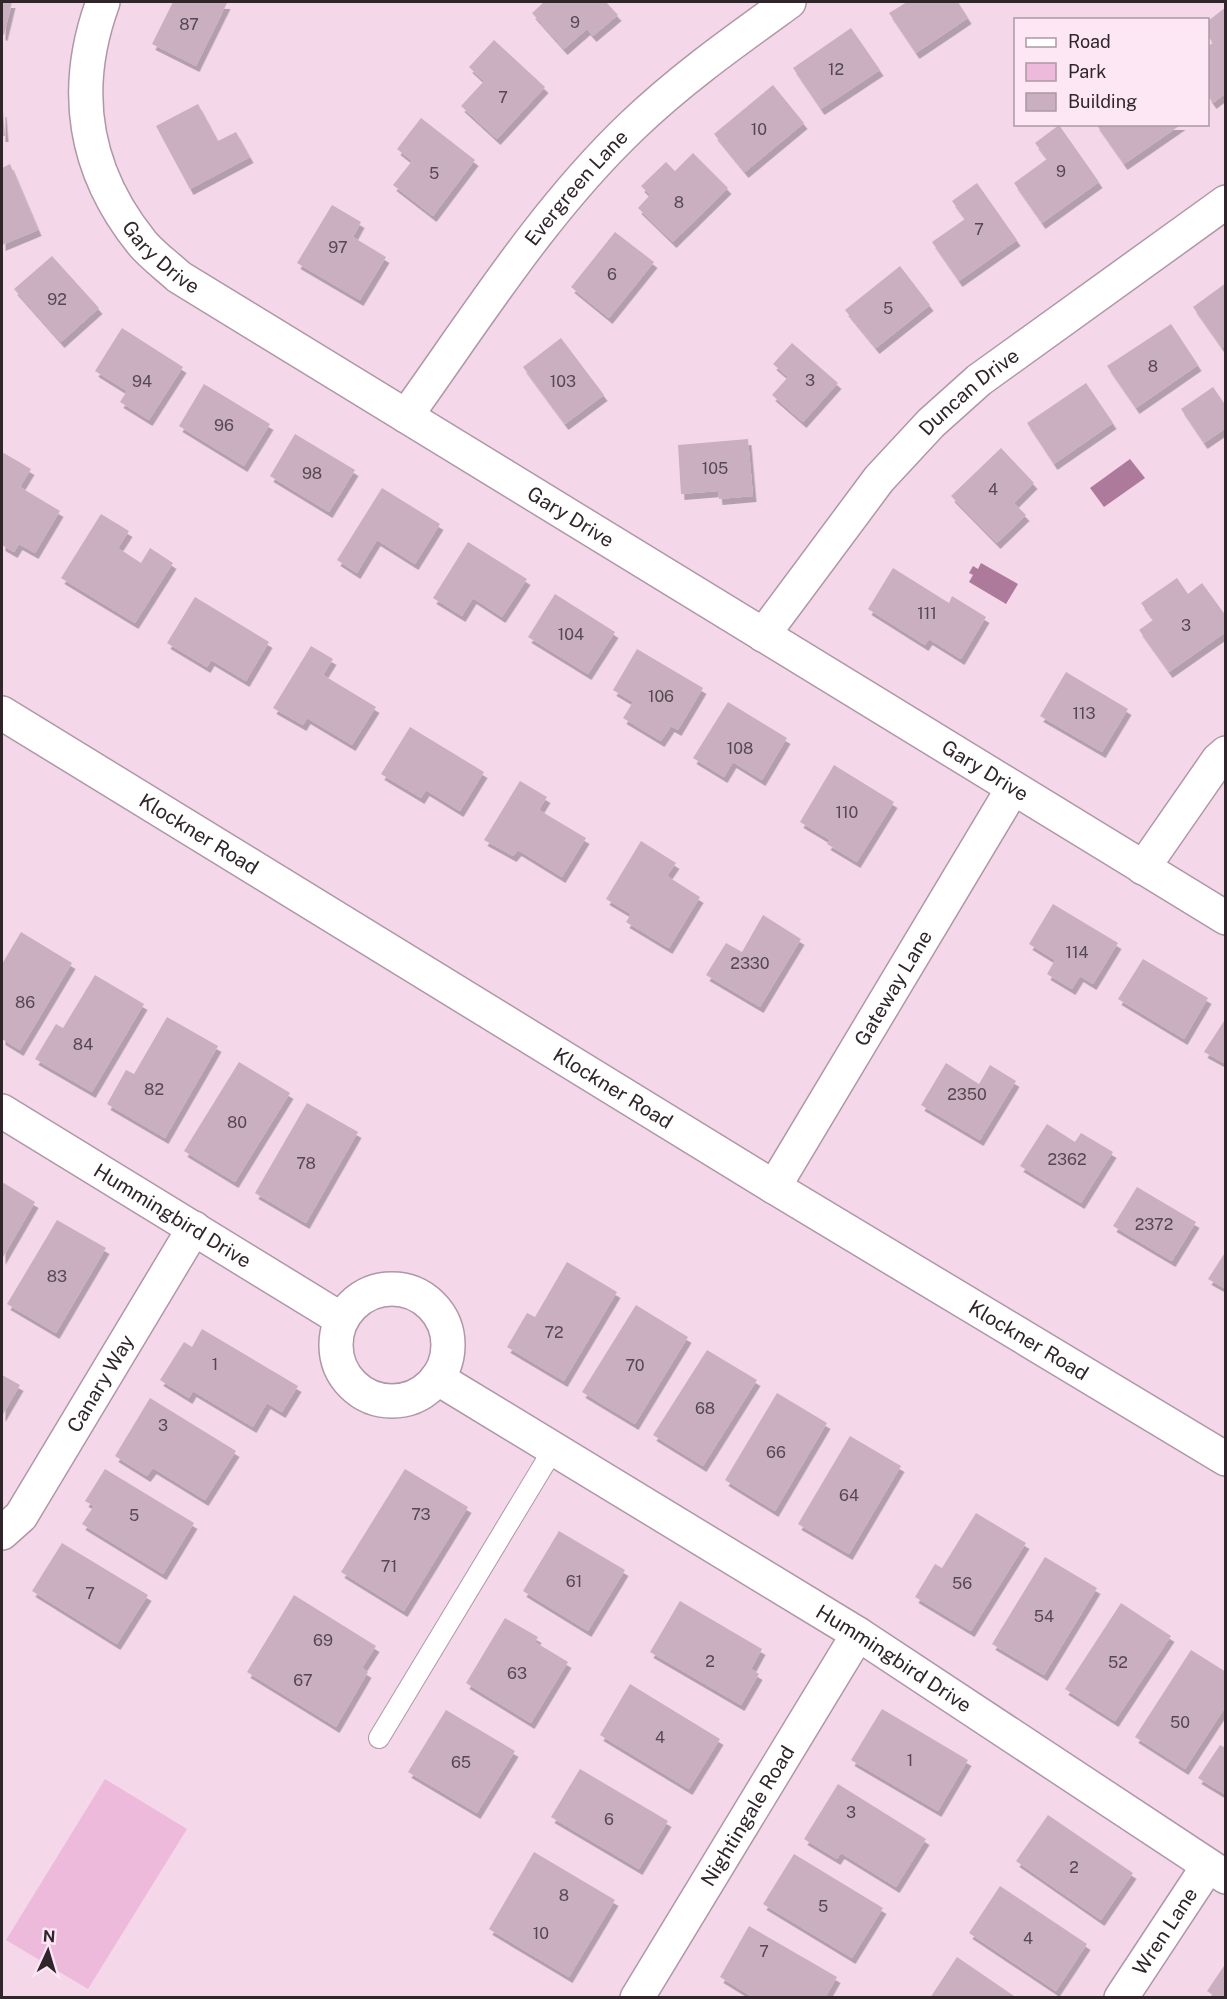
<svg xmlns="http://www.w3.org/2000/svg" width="1227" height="1999" font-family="'Public Sans',sans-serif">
<defs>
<filter id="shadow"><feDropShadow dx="3.5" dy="6" stdDeviation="0" flood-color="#0004"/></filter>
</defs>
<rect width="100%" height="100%" fill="#f4d8e9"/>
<polygon fill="#eebadb" points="105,1779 187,1829 88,1989 6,1940"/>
<g fill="#ae7a9c">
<polygon points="1130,459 1145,478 1104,507 1090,488"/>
<polygon points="981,563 1018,584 1006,604 969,582 973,575 969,573 973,566 978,569"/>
</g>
<g fill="#c9afc0" filter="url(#shadow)">
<polygon points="2,2 12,2 4,35 2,34"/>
<polygon points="173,2 227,3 196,66 152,44"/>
<polygon points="541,2 606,2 618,15 593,36 587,29 564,49 532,13 543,3"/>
<polygon points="907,2 958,2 968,18 916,53 889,13"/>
<polygon points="1226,7 1226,93 1213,103 1208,96 1208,46 1213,43 1208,36 1208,21"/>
<polygon points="851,28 880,70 821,109 793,68"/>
<polygon points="494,40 545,87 497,139 461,106 484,81 469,67"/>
<polygon points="773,85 804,123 745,172 714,134"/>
<polygon points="198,104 218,141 236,132 250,157 190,189 156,126"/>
<polygon points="2,111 3,111 5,136 2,136"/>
<polygon points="421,118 475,160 433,216 393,185 412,161 397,149"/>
<polygon points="1096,124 1182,124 1124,164"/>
<polygon points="1059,125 1099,182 1042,223 1014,183 1047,159 1035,143"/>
<polygon points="693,153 728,188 673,242 638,208 650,195 641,186 666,162 675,171"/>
<polygon points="10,164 38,230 2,245 2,168"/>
<polygon points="977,183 1017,240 959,281 932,242 965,219 952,201"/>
<polygon points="332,205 361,222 353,237 386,257 360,300 297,263"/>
<polygon points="615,232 654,262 609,318 571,287"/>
<polygon points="52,256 99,308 61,342 14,289"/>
<polygon points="900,266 930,305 876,348 845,310"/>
<polygon points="1226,283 1226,345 1222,348 1193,307"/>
<polygon points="1171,324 1198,365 1136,408 1107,366"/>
<polygon points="122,328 183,367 149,420 120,402 127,391 95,371"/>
<polygon points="561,338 604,395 565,424 523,367"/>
<polygon points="792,343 838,383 803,422 772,395 788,377 773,364"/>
<polygon points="1086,383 1113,423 1054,464 1027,423"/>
<polygon points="204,384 270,424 244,466 179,426"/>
<polygon points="1213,387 1226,406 1226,428 1204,443 1181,409"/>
<polygon points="295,434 355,470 329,512 270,476"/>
<polygon points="748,439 753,496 719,499 718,491 681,494 678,445"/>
<polygon points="1001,448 1034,483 1014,503 1026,515 997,543 951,496"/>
<polygon points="2,452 31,469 20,487 60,511 35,553 19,544 14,552 2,545"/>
<polygon points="382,488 440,524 415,564 377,540 357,573 337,560"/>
<polygon points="101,514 129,531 118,548 141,563 150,548 173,563 135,623 61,578"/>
<polygon points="468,542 527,579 502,617 473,598 462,616 433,598"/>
<polygon points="893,568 949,603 952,596 986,617 961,659 929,639 925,645 868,609"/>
<polygon points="1177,578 1188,594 1202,583 1226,616 1226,632 1169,672 1139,630 1153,620 1141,603"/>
<polygon points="555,594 615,632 588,674 528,637"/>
<polygon points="195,597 269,642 246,681 211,660 207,667 167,643"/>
<polygon points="311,646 333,659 323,675 376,707 352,745 307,718 303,725 273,708"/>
<polygon points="637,649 703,688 678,730 671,726 661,741 623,718 633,702 613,690"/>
<polygon points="1066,672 1128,709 1102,752 1040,716"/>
<polygon points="728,702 787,738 762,780 733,762 724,777 693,758"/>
<polygon points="410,727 484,772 460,811 426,790 421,798 381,774"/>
<polygon points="834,765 894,802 857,862 827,844 830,840 800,822"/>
<polygon points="520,781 547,797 539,810 586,838 562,877 518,850 513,856 484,840"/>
<polygon points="641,841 676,863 667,876 700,897 669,948 626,922 631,914 606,899"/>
<polygon points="1053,904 1118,943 1093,984 1080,976 1072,989 1047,974 1055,960 1029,944"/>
<polygon points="763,915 801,939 760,1007 706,975 726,943 742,952"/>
<polygon points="21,932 72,963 20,1050 2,1039 2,964"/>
<polygon points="1143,959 1208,998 1184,1039 1118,999"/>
<polygon points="95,975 144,1004 92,1092 35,1059 56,1024 63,1028"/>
<polygon points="167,1017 218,1046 165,1138 107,1104 126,1070 134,1074"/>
<polygon points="1226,1018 1226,1064 1204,1052"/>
<polygon points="239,1062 290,1093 235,1182 184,1151"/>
<polygon points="946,1063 979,1084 990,1065 1016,1081 980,1140 921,1105"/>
<polygon points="307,1103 358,1132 306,1223 255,1193"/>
<polygon points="1047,1124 1075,1142 1081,1133 1113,1152 1081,1203 1020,1166"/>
<polygon points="2,1182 35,1202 2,1259"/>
<polygon points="1137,1187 1196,1222 1172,1261 1113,1226"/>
<polygon points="57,1220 106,1248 56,1333 7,1304"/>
<polygon points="1226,1251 1226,1289 1208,1279"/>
<polygon points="567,1262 617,1292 564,1381 507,1347 527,1313 535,1317"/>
<polygon points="636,1305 688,1337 635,1424 582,1392"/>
<polygon points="202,1329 298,1386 282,1412 267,1403 253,1427 193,1391 189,1398 160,1380 184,1342 192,1347"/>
<polygon points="707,1350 757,1380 703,1466 653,1435"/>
<polygon points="2,1375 20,1385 2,1416"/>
<polygon points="777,1393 827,1423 775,1511 725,1480"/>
<polygon points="150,1398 236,1451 205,1500 153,1468 147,1476 115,1456"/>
<polygon points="850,1436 901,1466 849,1554 798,1524"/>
<polygon points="105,1469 194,1523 163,1574 82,1524 94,1506 85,1501"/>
<polygon points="405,1469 468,1507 404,1611 341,1572"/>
<polygon points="976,1513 1026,1543 971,1631 915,1597 935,1564 942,1568"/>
<polygon points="559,1531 625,1570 588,1631 523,1591"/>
<polygon points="62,1543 148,1595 117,1644 32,1591"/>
<polygon points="1045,1557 1097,1588 1044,1675 992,1644"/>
<polygon points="294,1595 376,1646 362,1668 368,1672 336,1727 247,1672"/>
<polygon points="680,1601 762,1649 751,1669 759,1674 741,1705 650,1652"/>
<polygon points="1121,1603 1171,1636 1115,1721 1065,1689"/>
<polygon points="505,1618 538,1637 535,1642 568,1662 531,1723 466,1683"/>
<polygon points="1191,1650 1226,1672 1226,1706 1185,1769 1135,1737"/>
<polygon points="630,1684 720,1739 689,1789 600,1735"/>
<polygon points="882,1709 968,1760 938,1811 851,1760"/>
<polygon points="446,1710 515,1751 477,1813 408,1772"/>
<polygon points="1220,1745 1226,1748 1226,1795 1198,1778"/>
<polygon points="580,1769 668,1821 639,1869 551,1817"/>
<polygon points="838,1784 926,1839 896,1887 841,1853 837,1859 804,1839"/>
<polygon points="1048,1815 1133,1873 1101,1920 1016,1861"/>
<polygon points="534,1852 615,1900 569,1977 489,1929"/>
<polygon points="794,1854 883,1908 852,1958 763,1904"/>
<polygon points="1000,1886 1087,1944 1056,1991 969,1933"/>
<polygon points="749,1926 837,1977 825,1998 754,1998 720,1977"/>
<polygon points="957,1957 1017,1998 930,1998"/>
<polygon points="1226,1963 1226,1998 1217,1998 1207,1991"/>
</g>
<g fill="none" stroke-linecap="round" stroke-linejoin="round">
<defs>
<polyline id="lane" points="379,1738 554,1448"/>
<g id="street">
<path id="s1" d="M103,2C71,89 83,170 142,243C152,255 167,266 179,277L1226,918"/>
<path id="s2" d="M406,416C477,317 543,211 632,126C681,79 735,41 789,2"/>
<path id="s3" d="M763,635L879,479L931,423L979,380L1226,202"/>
<polyline points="1143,868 1218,760 1226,753"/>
<path id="s4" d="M2,1111L341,1319"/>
<path id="s5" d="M774,1187L1013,788"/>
<circle cx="392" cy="1345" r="56"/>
<path id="s6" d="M437,1378L858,1634L1226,1877"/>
<path id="s7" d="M2,1533L21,1516L194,1228"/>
<path id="s8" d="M637,1998L858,1634"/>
<path id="s9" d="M1121,1998L1208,1866"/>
</g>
<g id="secondary">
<path id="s10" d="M2,713L774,1187L1226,1459"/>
</g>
</defs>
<use href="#lane" stroke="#b097a7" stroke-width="22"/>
<use href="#street" stroke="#b097a7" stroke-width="36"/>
<use href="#secondary" stroke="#b097a7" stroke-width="36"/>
<use href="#lane" stroke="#fff" stroke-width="20"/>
<use href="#street" stroke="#fff" stroke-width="33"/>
<use href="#secondary" stroke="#fff" stroke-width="33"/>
</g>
<g text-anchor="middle" stroke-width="4.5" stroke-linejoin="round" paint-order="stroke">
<g font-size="16" fill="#564850">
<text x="575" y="28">9</text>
<text x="189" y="30">87</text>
<text x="836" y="75">12</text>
<text x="503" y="103">7</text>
<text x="759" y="135">10</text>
<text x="1061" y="177">9</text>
<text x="434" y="179">5</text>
<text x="679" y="208">8</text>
<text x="979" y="235">7</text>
<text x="338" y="253">97</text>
<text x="612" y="280">6</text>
<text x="57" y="305">92</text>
<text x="888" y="314">5</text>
<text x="1153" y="372">8</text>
<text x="810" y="386">3</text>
<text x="142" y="387">94</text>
<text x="563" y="387">103</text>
<text x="224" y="431">96</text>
<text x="715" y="474">105</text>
<text x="312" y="479">98</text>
<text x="993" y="495">4</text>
<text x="927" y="619">111</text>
<text x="1186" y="631">3</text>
<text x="571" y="640">104</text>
<text x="661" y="702">106</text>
<text x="1084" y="719">113</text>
<text x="740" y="754">108</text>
<text x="847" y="818">110</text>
<text x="1077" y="958">114</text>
<text x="750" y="969">2330</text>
<text x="25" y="1008">86</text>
<text x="83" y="1050">84</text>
<text x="154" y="1095">82</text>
<text x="967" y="1100">2350</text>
<text x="237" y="1128">80</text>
<text x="1067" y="1165">2362</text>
<text x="306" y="1169">78</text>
<text x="1154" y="1230">2372</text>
<text x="57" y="1282">83</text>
<text x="554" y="1338">72</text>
<text x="215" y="1370">1</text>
<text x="635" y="1371">70</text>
<text x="705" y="1414">68</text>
<text x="163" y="1431">3</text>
<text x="776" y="1458">66</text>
<text x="849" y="1501">64</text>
<text x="421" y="1520">73</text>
<text x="134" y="1521">5</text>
<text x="389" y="1572">71</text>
<text x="574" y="1587">61</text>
<text x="962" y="1589">56</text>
<text x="90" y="1599">7</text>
<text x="1044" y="1622">54</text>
<text x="323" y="1646">69</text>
<text x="710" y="1667">2</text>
<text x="1118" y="1668">52</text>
<text x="517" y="1679">63</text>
<text x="303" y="1686">67</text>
<text x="1180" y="1728">50</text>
<text x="660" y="1743">4</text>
<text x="910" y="1766">1</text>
<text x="461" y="1768">65</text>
<text x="851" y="1818">3</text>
<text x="609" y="1825">6</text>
<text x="1074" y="1873">2</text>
<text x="564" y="1901">8</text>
<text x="823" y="1912">5</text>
<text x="541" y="1939">10</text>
<text x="1028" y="1944">4</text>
<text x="764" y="1957">7</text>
</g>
<g font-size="20" fill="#2f252b" stroke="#fee7f5">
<text dy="7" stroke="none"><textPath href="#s2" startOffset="285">Evergreen Lane</textPath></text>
<text dy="7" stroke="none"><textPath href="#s1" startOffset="280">Gary Drive</textPath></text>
<text dy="7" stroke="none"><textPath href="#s3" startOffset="320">Duncan Drive</textPath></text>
<text dy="7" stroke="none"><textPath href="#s1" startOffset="766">Gary Drive</textPath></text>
<text dy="7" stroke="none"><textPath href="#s1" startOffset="1252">Gary Drive</textPath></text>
<text dy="7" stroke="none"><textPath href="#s10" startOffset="231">Klockner Road</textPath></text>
<text dy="7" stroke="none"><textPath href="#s5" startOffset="232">Gateway Lane</textPath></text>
<text dy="7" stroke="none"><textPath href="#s10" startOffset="717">Klockner Road</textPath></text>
<text dy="7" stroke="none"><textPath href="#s4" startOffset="200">Hummingbird Drive</textPath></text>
<text dy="7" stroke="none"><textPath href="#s10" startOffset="1203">Klockner Road</textPath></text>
<text dy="7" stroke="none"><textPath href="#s7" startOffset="180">Canary Way</textPath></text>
<text dy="7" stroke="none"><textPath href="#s6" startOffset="536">Hummingbird Drive</textPath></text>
<text dy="7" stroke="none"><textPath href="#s8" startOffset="213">Nightingale Road</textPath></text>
<text dy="7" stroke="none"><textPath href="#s9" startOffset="80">Wren Lane</textPath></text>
</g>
</g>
<rect width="1227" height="1999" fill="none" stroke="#2f252b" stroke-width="6"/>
<rect x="1014" y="18" width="195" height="108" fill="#fee7f5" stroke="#ab99a4" stroke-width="1.5"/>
<rect x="1026" y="38" width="30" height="9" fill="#ffffff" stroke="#ab99a4" stroke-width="1.5"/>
<text x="1068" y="48" font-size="18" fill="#2f252b">Road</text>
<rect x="1026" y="63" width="30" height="18" fill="#eebadb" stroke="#ab99a4" stroke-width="1.5"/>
<text x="1068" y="78" font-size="18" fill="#2f252b">Park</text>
<rect x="1026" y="93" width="30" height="18" fill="#c9afc0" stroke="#ab99a4" stroke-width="1.5"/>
<text x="1068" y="108" font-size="18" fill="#2f252b">Building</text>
<g transform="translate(48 1951) rotate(4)" stroke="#fee7f5" stroke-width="4.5" paint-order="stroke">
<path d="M0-4.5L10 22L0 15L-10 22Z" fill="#2f252b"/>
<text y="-9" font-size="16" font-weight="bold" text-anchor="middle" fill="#2f252b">N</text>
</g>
</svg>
